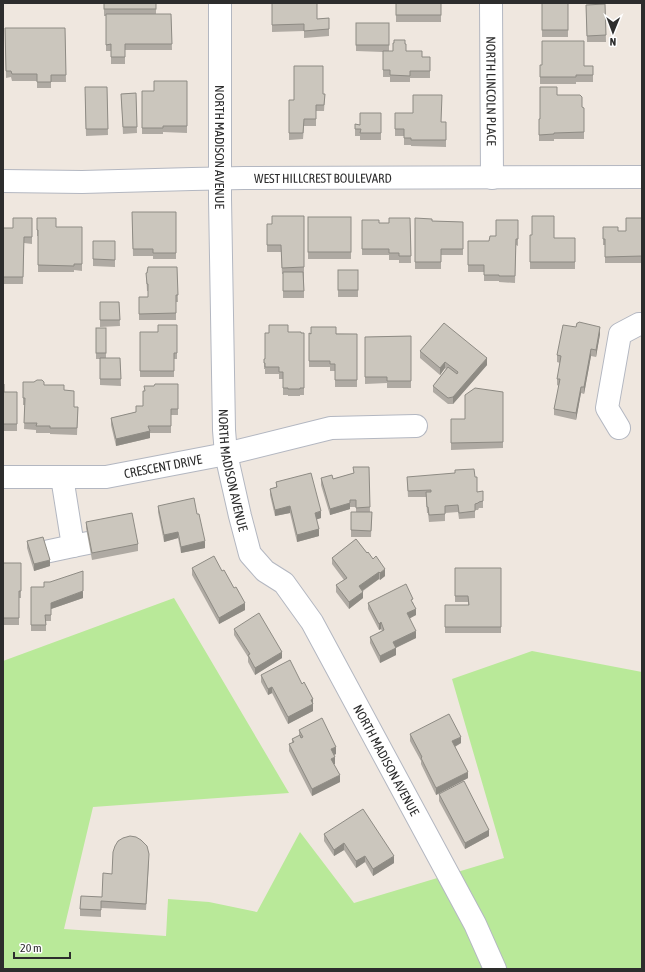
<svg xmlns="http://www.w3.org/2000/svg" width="645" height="972" font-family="'Asap Condensed',sans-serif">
<rect width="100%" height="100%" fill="#efe7df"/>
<polygon fill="#b9e999" points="174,598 289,793 93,807 64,929 166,936 168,899 209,902 257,912 300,832 354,903 504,858 452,679 532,651 642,672 642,969 3,969 3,661"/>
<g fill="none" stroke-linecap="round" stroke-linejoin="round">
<defs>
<g id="minor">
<path id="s1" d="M220,3V199L224,430L226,454L240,516L250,554L265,571L284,583L312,622L475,924L495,969"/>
<path id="s2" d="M491,3L492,178"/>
<path id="s3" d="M3,181L82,182L192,179L244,178L642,177"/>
<polyline points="619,428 607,408 620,334 639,324 642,324"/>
<path id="s4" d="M3,477H106L226,454L331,428L416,426"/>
<polyline points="62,477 73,546 88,543"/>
<polyline points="45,552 73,546"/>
</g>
</defs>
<use href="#minor" stroke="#b3b7c1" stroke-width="24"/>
<use href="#minor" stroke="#fff" stroke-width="22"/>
</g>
<g fill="#afaaa3">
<polygon points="104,3 156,3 156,14 171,14 172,50 125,50 125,64 111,64 111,51 106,51 106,16 104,16"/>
<polygon points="272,3 317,19 329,18 329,36 304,38 304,31 272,32"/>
<rect x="396" y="3" width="45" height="19"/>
<rect x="542" y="3" width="26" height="34"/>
<polygon points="605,4 606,42 587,42 586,5"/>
<polygon points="356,23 389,23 389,51 393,51 405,44 406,51 422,57 430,57 430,78 410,78 410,82 390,82 390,77 383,77 383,52 356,51"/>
<polygon points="5,28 65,28 66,82 51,82 51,88 37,88 37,81 12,81 11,77 6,78"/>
<polygon points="540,65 593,66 593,82 576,82 576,84 540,84"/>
<polygon points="187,81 187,133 163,132 163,134 142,134 142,91 154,91"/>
<polygon points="107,87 108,135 86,136 85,94"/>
<polygon points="136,93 137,133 123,134 121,94"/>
<polygon points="323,94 325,94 324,111 316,111 316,126 304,126 303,139 289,140 289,100 294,100"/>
<polygon points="557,95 582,107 584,108 584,139 554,139 554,141 539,141 539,119 540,119"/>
<polygon points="381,113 381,140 360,140 360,136 355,136 355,124 360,125"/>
<polygon points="395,113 441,122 446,122 446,147 411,146 411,145 404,145 404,136 395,136"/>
<polygon points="132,212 176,212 176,259 153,259 153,256 133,256"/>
<polygon points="304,216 304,298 283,298 283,274 282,274 281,252 267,252 267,224 272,224"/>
<rect x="308" y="217" width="43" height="42"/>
<polygon points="32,218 32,244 24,243 23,284 3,284 3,228 13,228"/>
<polygon points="37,218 56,227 82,227 82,271 74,270 74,272 38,272 38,236 37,236"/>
<polygon points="410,218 411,263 399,263 399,260 389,260 389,255 362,255 362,220 379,223 389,223"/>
<polygon points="415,218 432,221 463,222 463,255 441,255 441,269 415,269"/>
<polygon points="642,218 642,263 605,263 605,245 603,245 603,227 618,231 626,231"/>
<polygon points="518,220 518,246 516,245 515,283 499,282 499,281 484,281 484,272 468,272 468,241 489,241"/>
<polygon points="530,235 554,238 575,238 575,269 530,269"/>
<polygon points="93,241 115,241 115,267 93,266"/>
<polygon points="177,267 178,302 176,302 176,320 139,320 139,297 148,297 148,291 147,291 146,273"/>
<rect x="338" y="270" width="20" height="27"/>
<polygon points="100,302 119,302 120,326 100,327"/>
<polygon points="177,325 177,359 174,359 174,377 140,377 140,332 158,332"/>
<polygon points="576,327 600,334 596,357 591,356 584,394 581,393 576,420 554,415 554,409 559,386 557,385 557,379 560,363 557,362 557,355"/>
<polygon points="96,328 106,328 106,358 120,358 121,386 100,385 100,359 96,359"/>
<polygon points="288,332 304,333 304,395 300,395 300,396 288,396 288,395 283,395 283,379 279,379 279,374 265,374 265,369 264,369 264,359 265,359 269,333"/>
<polygon points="309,333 357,334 357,387 335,387 335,371 330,371 330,367 309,367"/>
<polygon points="411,336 411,388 387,388 387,383 365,384 365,337"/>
<polygon points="420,351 487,365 453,404 448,404 433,392 433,386 446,369 445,368 440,375 420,358"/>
<polygon points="23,382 44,385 64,390 74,407 78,407 77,435 50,434 50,433 36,433 36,430 24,429 25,405 23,405"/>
<polygon points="3,384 4,392 17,392 17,431 3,431"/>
<polygon points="178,384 178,415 171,415 171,433 150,433 150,438 116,446 111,425 111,418 136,412 143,406 144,391 154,386"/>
<polygon points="503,392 503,448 451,450 451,419 465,419"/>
<polygon points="369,467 370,512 372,512 371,537 351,537 351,512 356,512 356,507 350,507 350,509 330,515 321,485 321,478 333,479 354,473"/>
<polygon points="407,477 475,477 477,492 483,501 483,508 479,508 478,510 475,510 475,518 459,519 458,512 445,513 445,521 429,522 428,513 427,513 426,497 408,497"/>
<polygon points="276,482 321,518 316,519 319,536 297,542 290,513 275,516 270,495 270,489 276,487"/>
<polygon points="158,506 205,548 181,553 178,538 164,542 158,512"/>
<polygon points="86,522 138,544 138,551 92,560 86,528"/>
<polygon points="356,539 385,576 380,580 379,579 363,591 363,598 349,609 336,592 336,585 344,580 332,564 332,558"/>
<polygon points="27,541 50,566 34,571 27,548"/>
<polygon points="3,563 21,563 21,598 19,598 19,625 3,625"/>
<polygon points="192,568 222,571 245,610 219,624 192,575"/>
<polygon points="455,568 501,568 501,633 445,633 445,605 468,605 468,602 455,602"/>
<polygon points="31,587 44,587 83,598 51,609 51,621 46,621 46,631 31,631"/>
<polygon points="413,602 416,615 409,618 416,638 396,648 396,655 380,663 370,643 370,637 382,631 381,629 379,630 368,609 368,603"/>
<polygon points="234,629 282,658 255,675 248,662 248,657 234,635"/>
<polygon points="261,675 302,684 313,699 313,711 288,724 272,693 268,695 261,682"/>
<polygon points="299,730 336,754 334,755 335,764 334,764 340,782 312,796 289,751 289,744 292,743 292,739 299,736"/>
<polygon points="410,734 461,743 455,747 468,778 436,795 421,764 421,761 410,741"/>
<polygon points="439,794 489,836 465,849 439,801"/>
<polygon points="324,834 394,863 373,876 365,862 356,868 344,850 334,856 324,841"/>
<polygon points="149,861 146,910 101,908 101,917 80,916 80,909 102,897 112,874"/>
</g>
<g fill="#8e8b84">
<polygon points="600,327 600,334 596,357 596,350"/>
<polygon points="591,349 591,356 584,394 584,387"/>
<polygon points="487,358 487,365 453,404 453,397"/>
<polygon points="445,362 445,368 440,375 440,368"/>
<polygon points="581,387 581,393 576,420 576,413"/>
<polygon points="150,431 150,438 116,446 116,439"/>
<polygon points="350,503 350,509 330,515 330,509"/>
<polygon points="290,506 290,513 275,516 275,510"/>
<polygon points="321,511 321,518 315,520 315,513"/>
<polygon points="319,529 319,536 297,542 297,535"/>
<polygon points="178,532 178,538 164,542 164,535"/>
<polygon points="205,541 205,548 181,553 181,547"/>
<polygon points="50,560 50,566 34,571 34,564"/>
<polygon points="385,569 385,576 380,580 380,573"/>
<polygon points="379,572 379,579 359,593 359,586"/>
<polygon points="83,591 83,598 51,609 51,603"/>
<polygon points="363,592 363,598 349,609 349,602"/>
<polygon points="245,603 245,610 219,624 219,618"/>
<polygon points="416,609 416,615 407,620 407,613"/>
<polygon points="381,622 381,629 379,630 379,624"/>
<polygon points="416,631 416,638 393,649 393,642"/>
<polygon points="396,648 396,655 380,663 380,656"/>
<polygon points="282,652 282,658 255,675 255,668"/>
<polygon points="272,687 272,693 268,695 268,689"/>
<polygon points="313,699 313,711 288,724 288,717"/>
<polygon points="461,737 461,743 452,748 452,741"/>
<polygon points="336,747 336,754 331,756 331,749"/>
<polygon points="335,757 335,764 331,765 331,759"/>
<polygon points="468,772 468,778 436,795 436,788"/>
<polygon points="340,775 340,782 312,796 312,789"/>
<polygon points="489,830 489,836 465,849 465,843"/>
<polygon points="344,843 344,850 334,856 334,850"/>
<polygon points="365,856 365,862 356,868 356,861"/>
<polygon points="394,856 394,863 373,876 373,869"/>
</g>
<g fill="#cbc6bd" stroke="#8e8b84">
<rect x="104" y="3" width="52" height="6"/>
<polygon points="272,3 317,3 317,19 329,18 329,29 304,31 304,24 272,25"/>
<rect x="396" y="3" width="45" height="12"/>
<rect x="542" y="3" width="26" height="27"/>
<polygon points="605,4 606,35 587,36 586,5"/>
<polygon points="106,14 171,14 172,44 125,44 125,57 111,57 111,44 106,45"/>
<rect x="356" y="23" width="33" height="22"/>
<polygon points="5,28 65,28 66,75 51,75 51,82 37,82 37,74 12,74 11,71 6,71"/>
<polygon points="394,40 405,40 405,44 406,44 406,51 422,51 422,57 430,57 430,71 410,71 410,76 390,75 390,70 383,70 383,51 393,51 393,43 394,43"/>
<polygon points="542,41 584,41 584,66 593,66 593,75 576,75 576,77 540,77 540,65 542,65"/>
<polygon points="294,66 323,66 323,94 325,94 324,105 316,105 316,119 304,119 303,133 289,133 289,100 294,100"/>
<polygon points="154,81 187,81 187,126 163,126 163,128 142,128 142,91 154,91"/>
<polygon points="85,87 107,87 108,129 86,129"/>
<polygon points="540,87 557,87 557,95 580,95 582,97 582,107 584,108 584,132 554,133 554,134 539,135 539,119 540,119"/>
<polygon points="136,93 137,127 123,127 121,94"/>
<polygon points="413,95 442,95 441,122 446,122 446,140 411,140 411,138 404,138 404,129 395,129 395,113 413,113"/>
<polygon points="360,113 381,113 381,133 360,133 361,129 355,129 355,124 360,125"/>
<polygon points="132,212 176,212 176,253 153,253 153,249 133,249"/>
<polygon points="272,216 304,216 304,267 282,268 281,245 267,245 267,224 272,224"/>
<polygon points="532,216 554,216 554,238 575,238 575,262 530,262 530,235 532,235"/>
<rect x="308" y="217" width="43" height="35"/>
<polygon points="13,218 32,218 32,237 24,237 23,277 3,277 3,228 13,228"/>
<polygon points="37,218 56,218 56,227 82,227 82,264 74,264 74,266 38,265 38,230 37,230"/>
<polygon points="389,218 410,218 411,256 399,256 399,253 389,253 389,249 362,249 362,220 379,220 379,223 389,223"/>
<polygon points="415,218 432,219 432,221 463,222 463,249 441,249 441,262 415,262"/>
<polygon points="626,218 642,218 642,256 605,257 605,239 603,239 603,227 618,227 618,231 626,231"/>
<polygon points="496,220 518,220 518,239 516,239 515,276 499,276 499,275 484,275 484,265 468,265 468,241 489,241 490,236 496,236"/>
<polygon points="93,241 115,241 115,260 93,259"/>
<polygon points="148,267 177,267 178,295 176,295 176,313 139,314 139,297 148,297 148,284 147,284 146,273 147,273"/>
<rect x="338" y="270" width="20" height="20"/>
<polygon points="283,272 303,272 304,291 283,291"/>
<polygon points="100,302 119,302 120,320 100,320"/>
<polygon points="579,322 600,327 596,350 591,349 584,387 581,387 576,413 554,409 560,379 557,379 561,356 557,355 563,325 576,327 577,323 578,323"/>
<polygon points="444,323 487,358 453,397 448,398 433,386 448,367 457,374 458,372 445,362 440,368 420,351"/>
<polygon points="158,325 177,325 177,353 174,353 174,371 140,371 140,332 158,332"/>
<polygon points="269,325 288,325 288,332 301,332 301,333 304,333 304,388 300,388 300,389 288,389 288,388 283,388 283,372 279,372 279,367 265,367 265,363 264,363 264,359 265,359 265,333 269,333"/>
<polygon points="311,327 336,327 336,334 357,334 357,380 335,380 335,364 330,364 330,361 309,361 309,333 311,334"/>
<rect x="96" y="328" width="10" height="25"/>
<polygon points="411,336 411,381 387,381 387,377 365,377 365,337"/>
<polygon points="100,358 120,358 121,379 100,379"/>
<polygon points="37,380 42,380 44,382 44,385 64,385 64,390 74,391 74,407 78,407 77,428 50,428 50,426 36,426 37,423 24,423 25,398 23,398 23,382 34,382"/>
<polygon points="3,384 4,384 4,392 17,392 17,424 3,424"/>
<polygon points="155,384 178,384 178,409 171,409 171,426 148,426 150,431 116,439 111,418 136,412 136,406 143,406 143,391 145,391 144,386 154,386"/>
<polygon points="475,388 503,392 503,442 451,443 451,419 465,419 465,395"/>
<polygon points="353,467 369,467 370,507 356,508 356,500 350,500 350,503 330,509 321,478 332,475 333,479 354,473"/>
<polygon points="474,469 475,477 477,477 477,492 483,491 483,501 479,502 478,503 475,504 475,511 459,513 458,505 445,506 445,514 429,515 428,507 427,507 426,492 431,492 431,490 408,491 407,477 455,473 455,470"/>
<polygon points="311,473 321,511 315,513 319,529 297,535 290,506 275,510 270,489 277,487 276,482"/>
<polygon points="194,498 197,514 199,514 205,541 181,547 178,532 164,535 158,506"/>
<polygon points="351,512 372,512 371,531 351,530"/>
<polygon points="132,513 138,544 92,553 86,522"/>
<polygon points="43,537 50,560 34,564 27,541"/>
<polygon points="356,539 367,553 368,552 373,559 376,556 385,569 380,573 379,572 359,586 363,592 349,602 336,585 347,578 332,558"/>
<polygon points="214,556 222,571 224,570 234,588 236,587 245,603 219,618 192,568"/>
<polygon points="3,563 21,563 21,591 19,591 19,618 3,618"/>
<polygon points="455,568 501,568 501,627 445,627 445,605 469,605 468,596 455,596"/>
<polygon points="83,571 83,591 51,603 51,615 45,615 46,625 31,625 31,587 44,587 44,582 50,582"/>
<polygon points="406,584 413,599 411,600 416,609 407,613 416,631 393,642 396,648 380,656 370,637 384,630 381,622 379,624 368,603"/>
<polygon points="259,613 282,652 255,668 248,655 250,654 234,629"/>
<polygon points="290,660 302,684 304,682 313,699 311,700 313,704 288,717 272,687 268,689 261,675"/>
<polygon points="449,714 461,737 452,741 468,772 436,788 421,758 422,757 410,734"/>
<polygon points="322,718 336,747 331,749 335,757 331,759 340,775 312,789 289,744 294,742 292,739 300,735 301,738 303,737 299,730"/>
<polygon points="464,781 489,830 465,843 439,794"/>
<polygon points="363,809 394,856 373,869 365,856 356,861 344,843 334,850 324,834"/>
<polygon points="130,836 136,837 141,840 147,846 149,854 146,904 101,901 101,910 80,909 81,896 102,897 103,873 112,874 113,852 115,846 118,841 123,838"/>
</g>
<g text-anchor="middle" stroke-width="3" stroke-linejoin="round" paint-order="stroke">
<g font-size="13" fill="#2d2d2d" stroke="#fff">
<text dy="5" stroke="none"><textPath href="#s2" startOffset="88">NORTH LINCOLN PLACE</textPath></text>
<text dy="5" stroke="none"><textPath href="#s1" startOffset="144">NORTH MADISON AVENUE</textPath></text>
<text dy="5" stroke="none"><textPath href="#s3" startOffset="320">WEST HILLCREST BOULEVARD</textPath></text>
<text dy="5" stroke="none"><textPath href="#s4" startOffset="161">CRESCENT DRIVE</textPath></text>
<text dy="5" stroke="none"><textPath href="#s1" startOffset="468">NORTH MADISON AVENUE</textPath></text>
<text dy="5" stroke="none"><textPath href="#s1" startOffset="804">NORTH MADISON AVENUE</textPath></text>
</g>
</g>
<rect width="645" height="972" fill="none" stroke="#2d2d2d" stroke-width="8"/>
<g transform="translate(613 32) rotate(181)" stroke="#ffffff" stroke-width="3" paint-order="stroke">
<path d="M0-3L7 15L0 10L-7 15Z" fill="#2d2d2d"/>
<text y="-6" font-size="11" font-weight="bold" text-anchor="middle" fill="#2d2d2d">N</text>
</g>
<path d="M14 952v6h56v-6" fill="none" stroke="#2d2d2d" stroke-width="2"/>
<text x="20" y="952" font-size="12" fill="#2d2d2d" stroke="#ffffff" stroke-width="3" paint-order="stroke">20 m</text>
</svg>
